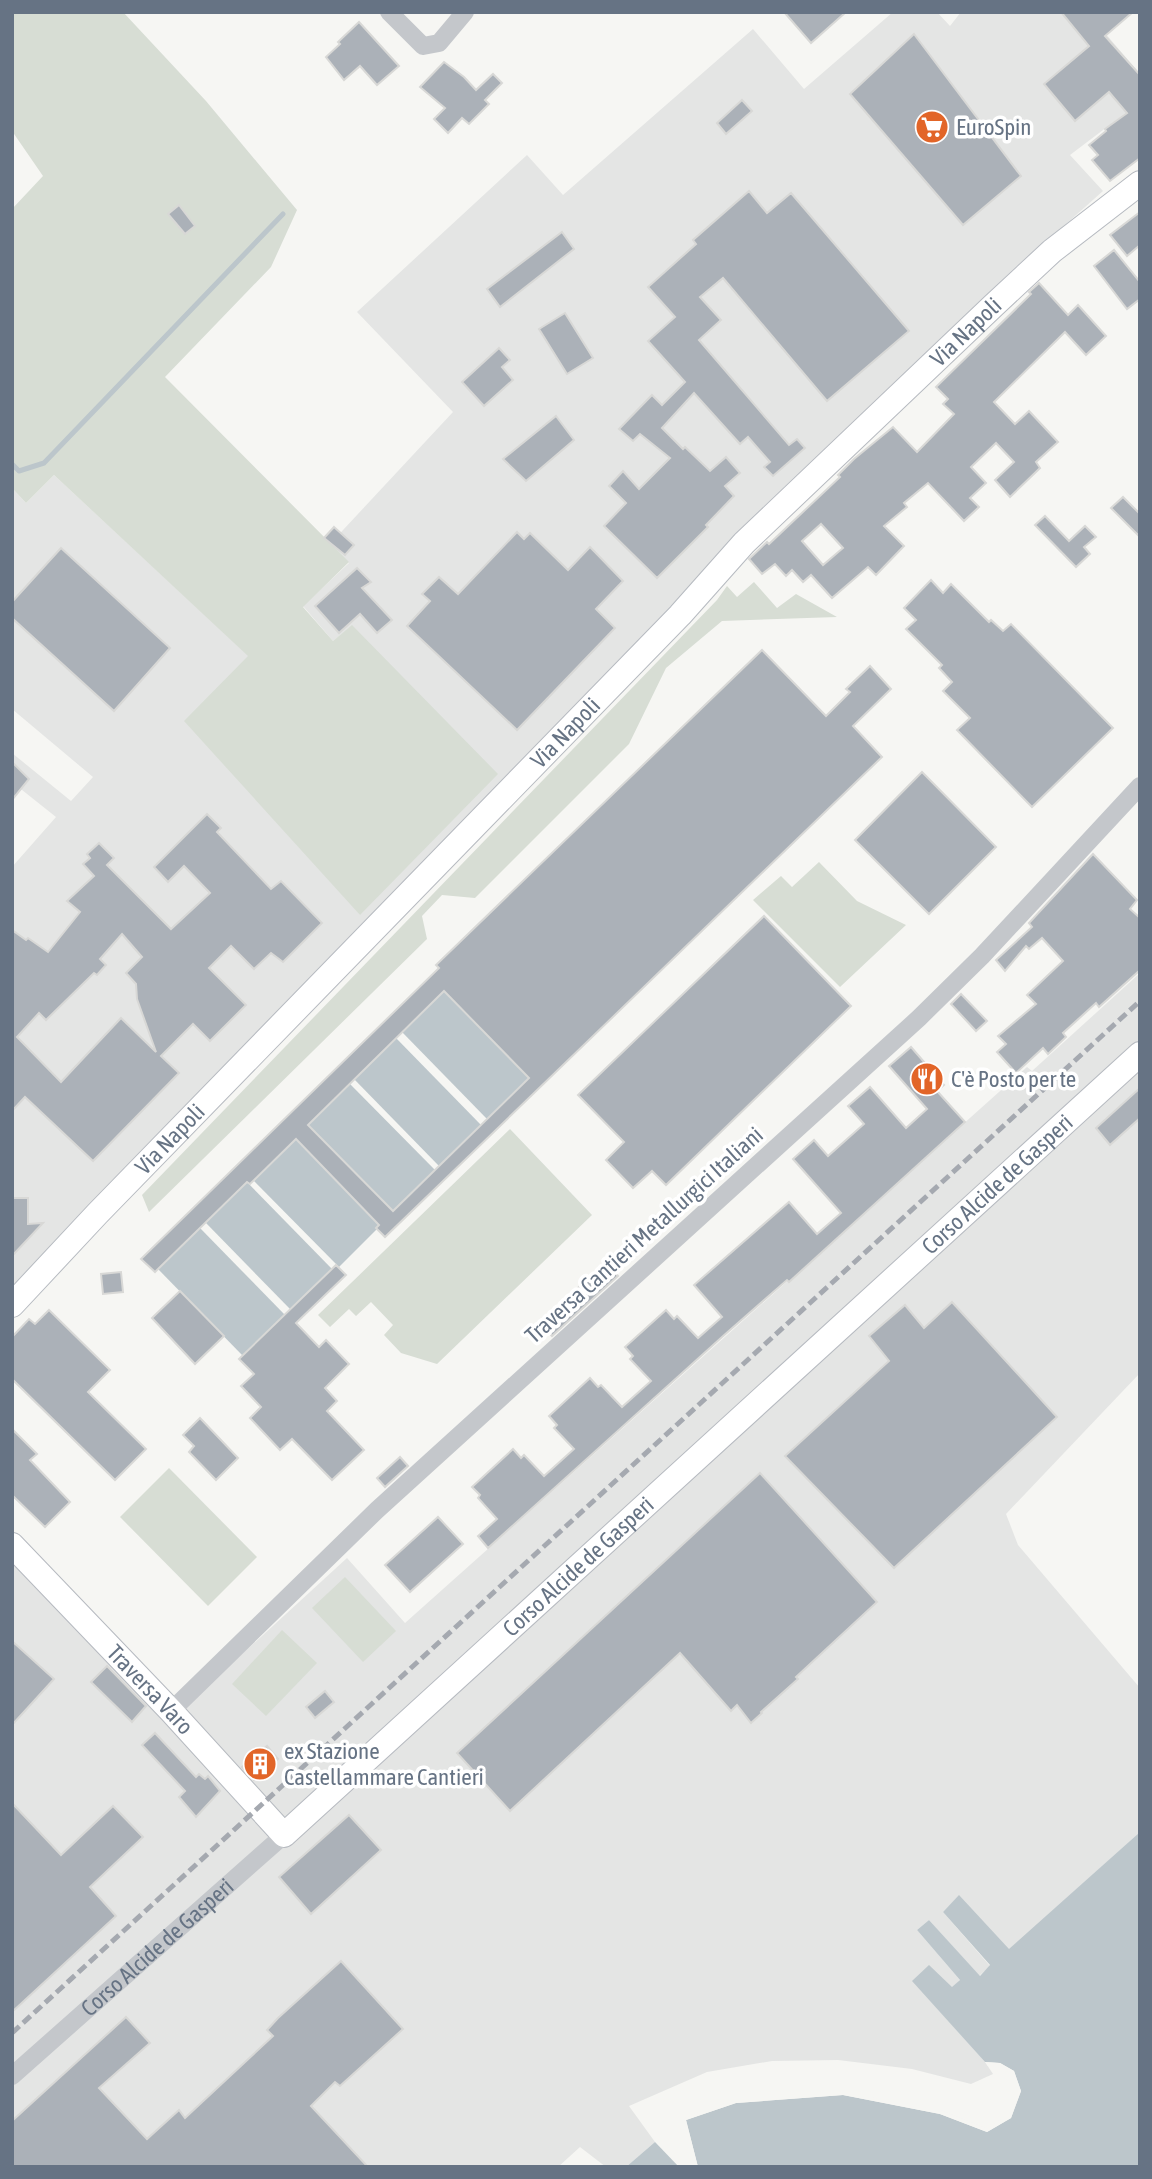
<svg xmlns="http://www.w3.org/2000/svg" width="1152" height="2179" font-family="'Asap Condensed',sans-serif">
<rect width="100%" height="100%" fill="#f6f6f3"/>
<g fill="#e4e5e4">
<polygon points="893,12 937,12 950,26 961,12 1087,12 1140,74 1140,102 1070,155 1103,191 983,298 722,552 678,601 12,1287 12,867 56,817 12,782 12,753 71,801 93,777 12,709 12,488 26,503 54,475 249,656 360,915 352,626 333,641 303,606 349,563 330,544 453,412 357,312 527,155 563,195 753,29 804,89"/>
<polygon points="1140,973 1140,1373 1006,1514 1018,1545 1140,1688 1140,1832 1009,1950 959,1896 943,1912 990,1966 979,1976 929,1920 917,1930 960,1980 952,1988 929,1966 913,1981 985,2062 993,2074 971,2084 912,2069 838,2060 772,2061 707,2072 629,2106 655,2142 626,2167 606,2167 580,2147 558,2167 12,2167 12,1562 168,1722 347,1558 405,1623 1027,1067 1032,1071"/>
</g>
<g fill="#d7ddd4">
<polygon points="12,12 123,12 206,101 297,210 271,267 165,377 349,562 303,607 333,641 352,625 498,774 360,915 184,721 248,656 54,475 26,503 12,488 12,209 43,176 12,131"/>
<polygon points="754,582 777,608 796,594 837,617 722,621 666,668 629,744 475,898 442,895 422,916 427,939 149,1212 142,1195 717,600 727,586 737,597"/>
<polygon points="819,862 857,901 906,925 840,987 753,900 781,876 792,887"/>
<polygon points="510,1129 592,1215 437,1364 401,1353 384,1335 393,1325 371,1302 356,1316 349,1309 330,1327 318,1315"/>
<polygon points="169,1468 257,1557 208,1606 120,1517"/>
<polygon points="345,1577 396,1631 363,1662 312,1608"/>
<polygon points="282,1630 317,1663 266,1716 232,1684"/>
</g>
<g fill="#bcc6cb">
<polygon points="444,991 529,1078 487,1119 402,1032"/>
<polygon points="396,1038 481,1125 439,1166 354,1079"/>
<polygon points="350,1084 435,1170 393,1211 308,1125"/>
<polygon points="296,1139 380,1226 339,1267 254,1181"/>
<polygon points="247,1182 332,1269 290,1309 206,1223"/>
<polygon points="200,1228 285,1315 243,1356 158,1269"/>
<polygon points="1140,1832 1140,2167 698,2167 686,2120 736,2103 843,2095 940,2114 987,2132 1011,2118 1021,2091 1014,2071 1000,2063 985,2062 912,1981 929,1965 952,1987 960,1980 917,1930 929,1920 980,1976 990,1965 943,1912 959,1895 1009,1949"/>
<polygon points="655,2142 679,2167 626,2167"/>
</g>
<polygon fill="#f6f6f3" points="985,2062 1000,2063 1014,2071 1021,2091 1011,2118 987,2132 940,2114 843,2095 736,2103 686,2120 698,2167 695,2167 683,2118 735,2099 843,2092 941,2110 986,2128 1009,2115 1017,2091 1011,2073 999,2067 988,2066"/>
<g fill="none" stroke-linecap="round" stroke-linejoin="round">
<polyline stroke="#bcc6cb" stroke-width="5" points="12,464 19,471 44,463 283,214"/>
</g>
<g fill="#abb1b8" stroke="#d8d8d6" stroke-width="2" fill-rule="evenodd">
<polygon points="784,12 846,12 811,43"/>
<polygon points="1061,12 1133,12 1105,36 1140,75 1140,158 1110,181 1092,160 1098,155 1089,145 1106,131 1105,129 1127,113 1109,92 1075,121 1044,84 1089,46"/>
<polygon points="359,22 399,66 377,85 360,66 344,80 326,57 340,44 338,42"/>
<polygon points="914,34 1021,176 963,225 850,94"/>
<polygon points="444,62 464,77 476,90 493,74 502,83 485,100 489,104 469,124 462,118 448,133 434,119 445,108 420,87"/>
<polygon points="742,100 752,111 726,134 717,123"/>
<polygon points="749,191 767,213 791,193 909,331 827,401 723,278 700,297 721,320 699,340 789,445 797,439 805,448 773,476 764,467 770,462 748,437 740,444 694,393 662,428 683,449 685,447 710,471 726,457 740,473 725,486 734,496 706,525 708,527 657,578 604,526 626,503 609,486 623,471 639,489 670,458 640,434 633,441 619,429 652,395 662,405 685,382 648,341 675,317 648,287 696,244 693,240"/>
<polygon points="179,205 195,226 185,234 168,214"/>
<polygon points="1140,212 1140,245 1127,256 1110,235"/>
<polygon points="562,232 574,249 500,307 487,289"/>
<polygon points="1114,250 1140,282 1140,299 1127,309 1094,266"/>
<path d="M1039,283L1068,315L1078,305L1106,336L1086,355L1065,332L994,402L1015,424L1029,411L1058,442L1036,462L1040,468L1010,497L995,480L1014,462L996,443L971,467L986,483L970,498L979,507L964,521L928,483L904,503L907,507L884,526L904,546L876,575L868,567L832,598L811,575L803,582L792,570L786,576L775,564L762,574L749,559L767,542L769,544L840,477L838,475L854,459L893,427L917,452L954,414L943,404L948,399L936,387L1031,294L1029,292ZM821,524L843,548L823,565L802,541Z"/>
<polygon points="565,313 593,358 567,374 539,329"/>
<polygon points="499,348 510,360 502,367 513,380 484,406 462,382"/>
<polygon points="556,416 574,440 526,481 503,459"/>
<polygon points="1123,497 1140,514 1140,537 1111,508"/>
<polygon points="1045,516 1069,541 1085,526 1096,537 1084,547 1090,554 1076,567 1035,525"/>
<polygon points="334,527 354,545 345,555 324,538"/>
<polygon points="517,532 524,539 530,533 568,570 590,547 623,581 596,609 615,628 517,730 407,626 430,601 422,594 439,577 458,594"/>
<polygon points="61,548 170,648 114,711 12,618 12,602"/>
<polygon points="357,568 371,582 362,588 392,620 377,633 360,614 339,633 315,606"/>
<polygon points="931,580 943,593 951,584 989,622 991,620 1003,631 1011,624 1113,728 1032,807 957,730 970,718 943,691 952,682 939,668 942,665 906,629 916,620 904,608"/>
<path d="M762,650L826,716L850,692L846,689L870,666L891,689L853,726L882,757L385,1237L376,1228L379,1225L296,1139L250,1184L247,1182L155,1272L141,1259L439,968L436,965ZM444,991L529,1078L393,1211L308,1125Z"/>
<polygon points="12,762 29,779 12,800"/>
<polygon points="922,772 996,847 929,914 855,840"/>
<path d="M207,814L221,828L217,832L271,889L281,881L322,923L283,962L271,953L254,969L231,946L209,968L246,1005L210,1041L193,1024L161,1056L179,1073L93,1161L25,1097L12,1111V930L26,940L28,938L48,952L80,912L67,901L94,876L83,864L90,858L87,854L99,843L114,858L107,865L171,929L210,893L184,866L168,882L154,867ZM122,934L142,957L126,973L136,984L137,999L156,1052L121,1018L61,1082L17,1037L39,1013L46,1020L94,973L97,975L106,965L100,959Z"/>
<polygon points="1093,854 1137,900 1130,909 1140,918 1140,970 1099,1007 1096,1003 1063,1033 1066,1037 1048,1054 1043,1048 1016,1073 997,1052 1006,1044 998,1036 1036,1004 1027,995 1063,961 1042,938 1029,949 1026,946 1005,971 996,960 1032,927 1029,923"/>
<polygon points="764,916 851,1006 666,1185 652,1171 633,1188 606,1160 624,1142 578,1095"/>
<polygon points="961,994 987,1021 976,1031 951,1004"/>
<polygon points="911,1047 944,1085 937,1091 965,1122 789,1282 787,1280 722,1337 488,1548 478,1536 497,1519 478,1498 480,1495 472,1487 513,1449 521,1458 524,1455 544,1476 574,1449 554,1428 557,1425 549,1416 590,1378 598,1387 601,1385 622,1407 651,1381 630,1359 633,1356 625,1347 666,1310 674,1319 677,1316 698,1338 722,1317 694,1285 789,1202 817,1234 841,1213 793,1159 814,1140 828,1156 864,1124 848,1106 870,1087 906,1128 927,1109 889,1066"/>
<polygon points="1140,1088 1140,1118 1110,1145 1096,1128"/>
<polygon points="12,1198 28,1198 28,1224 43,1223 12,1256"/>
<polygon points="606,1262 618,1276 552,1336 540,1323"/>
<polygon points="336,1265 346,1275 296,1323 319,1347 326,1340 349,1364 325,1388 337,1401 327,1411 364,1450 332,1480 292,1439 280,1450 250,1418 261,1407 241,1386 254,1374 239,1359"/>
<polygon points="121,1272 123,1292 103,1294 101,1274"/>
<polygon points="180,1291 224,1336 195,1364 152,1318"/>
<polygon points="952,1302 1057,1417 894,1568 785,1456 889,1361 869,1336 905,1305 924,1328"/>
<polygon points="49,1310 110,1370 88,1392 146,1449 115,1480 12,1379 12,1337 29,1319 35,1324"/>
<polygon points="200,1418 238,1458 216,1480 189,1452 194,1446 183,1435"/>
<polygon points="12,1429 37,1454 30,1460 70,1502 45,1527 12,1495"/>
<polygon points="400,1457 408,1466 385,1487 377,1478"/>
<polygon points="760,1473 877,1602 796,1677 798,1679 761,1712 762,1713 751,1723 737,1705 731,1711 680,1653 510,1811 457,1753"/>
<polygon points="438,1517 463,1544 410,1592 385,1565"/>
<polygon points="12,1641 54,1679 12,1725"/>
<polygon points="107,1666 146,1706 132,1722 91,1682"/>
<polygon points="325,1691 334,1702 315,1718 306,1707"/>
<polygon points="155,1733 196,1777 199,1774 205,1779 208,1776 220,1791 196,1817 179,1797 185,1791 142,1745"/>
<polygon points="267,1746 278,1759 254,1780 242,1767"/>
<polygon points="12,1803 61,1855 113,1806 143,1837 90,1887 116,1916 12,2012"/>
<polygon points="349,1815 381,1850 311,1914 279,1877"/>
<polygon points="341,1961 403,2029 340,2086 335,2082 311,2106 368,2167 12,2167 12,2121 126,2017 150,2043 99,2088 147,2139 179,2110 185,2118 273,2036 267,2030 278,2018"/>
</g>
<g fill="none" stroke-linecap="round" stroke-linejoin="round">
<defs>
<g id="secondary">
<path id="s2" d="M12,1305L97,1214L680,615L744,543L994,305L1052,251L1140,183"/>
<path id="s3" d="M12,1545L171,1711L284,1835L1140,1054"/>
</g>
</defs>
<use href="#secondary" stroke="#b6bac0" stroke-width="26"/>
<g stroke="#c4c7cb" stroke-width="18">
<polyline points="389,12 423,46 439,43 465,12"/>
<polyline points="171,1711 377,1510 919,1018 982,956 1140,786"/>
<path id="s1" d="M12,2076L284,1835"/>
</g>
<use href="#secondary" stroke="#fff" stroke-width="24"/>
<polyline stroke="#a5a9b0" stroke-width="5" stroke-dasharray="10 5" stroke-linecap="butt" points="12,2033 1140,1001"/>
</g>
<defs>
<symbol id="supermarket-disc" viewBox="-11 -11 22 22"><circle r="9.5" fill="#e26528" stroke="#fff"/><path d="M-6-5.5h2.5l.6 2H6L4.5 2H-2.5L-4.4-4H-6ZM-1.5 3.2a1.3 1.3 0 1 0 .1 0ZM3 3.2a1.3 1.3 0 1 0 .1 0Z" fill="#fff"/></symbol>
<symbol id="restaurant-disc" viewBox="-11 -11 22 22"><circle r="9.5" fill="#e26528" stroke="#fff"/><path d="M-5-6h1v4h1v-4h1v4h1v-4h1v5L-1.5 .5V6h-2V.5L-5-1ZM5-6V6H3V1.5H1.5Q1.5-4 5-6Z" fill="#fff"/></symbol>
<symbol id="building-disc" viewBox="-11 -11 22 22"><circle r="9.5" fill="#e26528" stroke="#fff"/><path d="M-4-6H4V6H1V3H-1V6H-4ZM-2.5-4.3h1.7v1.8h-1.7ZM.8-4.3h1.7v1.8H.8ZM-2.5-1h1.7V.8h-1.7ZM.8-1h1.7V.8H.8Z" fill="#fff"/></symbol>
</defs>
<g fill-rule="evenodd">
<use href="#supermarket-disc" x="913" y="108" width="38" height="38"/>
<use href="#restaurant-disc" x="908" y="1060" width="38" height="38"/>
<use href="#building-disc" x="241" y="1745" width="38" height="38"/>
</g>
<g text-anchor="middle" stroke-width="7" stroke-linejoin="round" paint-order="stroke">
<g font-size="23" fill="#667384" stroke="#fff" text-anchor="start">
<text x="956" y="135">EuroSpin</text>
<text x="951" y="1087">C'è Posto per te</text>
<text x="284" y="1759">ex Stazione<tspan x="284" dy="26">Castellammare Cantieri</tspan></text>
</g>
<g font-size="23" fill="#667384" stroke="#fff">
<text dy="8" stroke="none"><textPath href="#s2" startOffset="1363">Via Napoli</textPath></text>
<text dy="8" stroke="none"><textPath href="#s2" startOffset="796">Via Napoli</textPath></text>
<text dy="8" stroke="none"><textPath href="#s2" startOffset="229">Via Napoli</textPath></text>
<text dy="8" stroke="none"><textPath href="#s3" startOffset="1363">Corso Alcide de Gasperi</textPath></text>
<text transform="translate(644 1235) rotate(-42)" y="8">Traversa Cantieri Metallurgici Italiani</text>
<text dy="8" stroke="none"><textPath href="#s3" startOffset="796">Corso Alcide de Gasperi</textPath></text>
<text dy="8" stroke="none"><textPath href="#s3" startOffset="200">Traversa Varo</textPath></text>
<text dy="8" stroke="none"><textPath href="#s1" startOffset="194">Corso Alcide de Gasperi</textPath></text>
</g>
</g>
<rect width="1152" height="2179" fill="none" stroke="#667384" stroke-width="28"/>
</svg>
